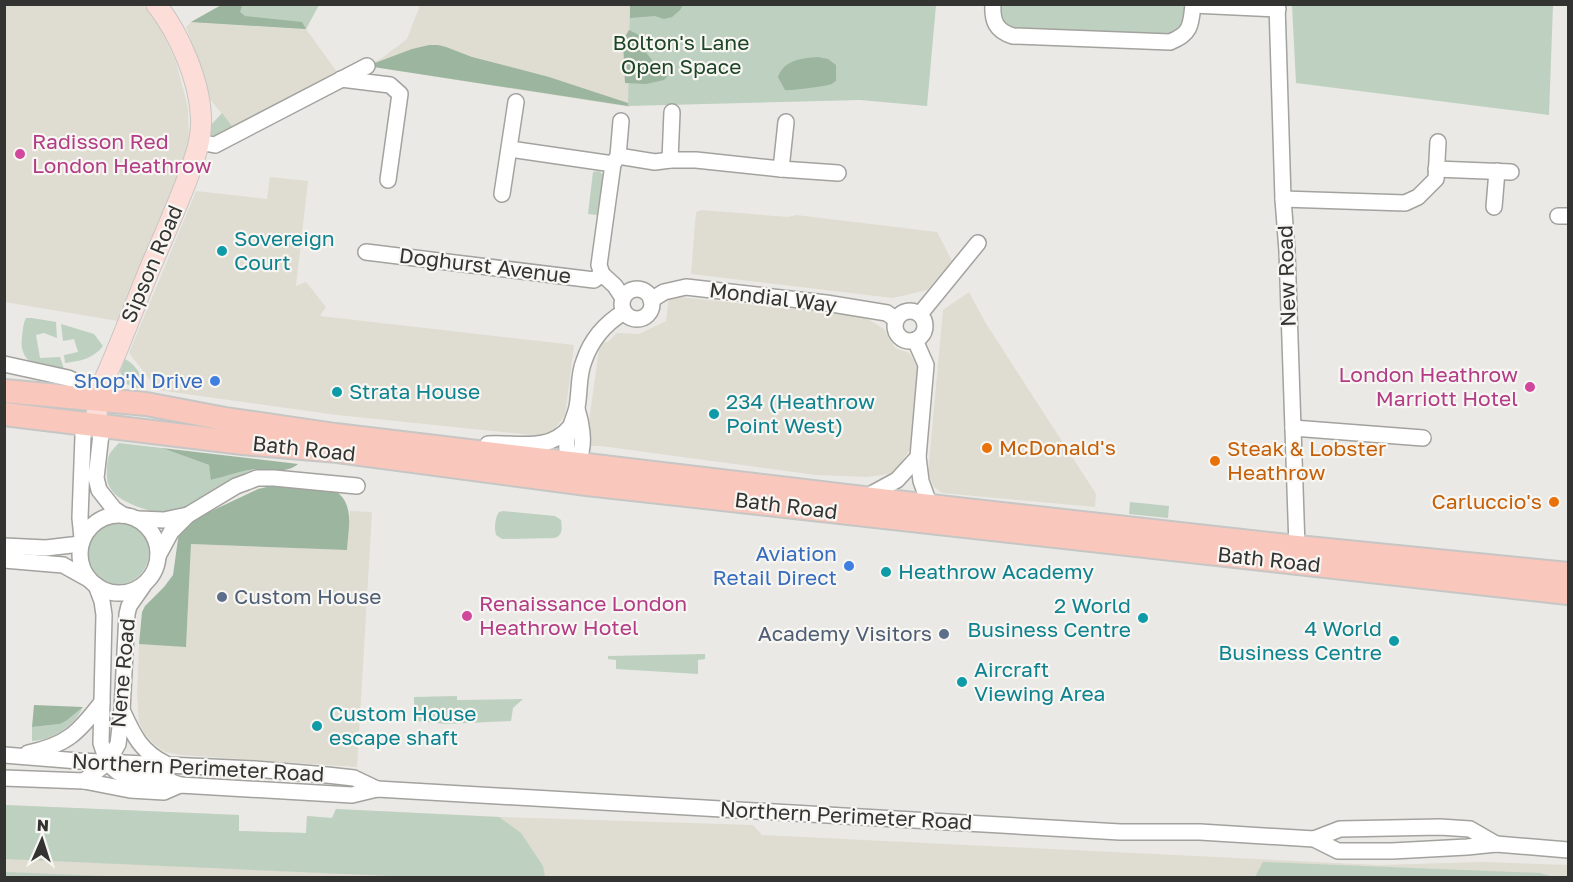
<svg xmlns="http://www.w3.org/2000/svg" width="1573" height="882" font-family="'Golos Text',sans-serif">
<rect width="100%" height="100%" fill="#eae9e5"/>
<g fill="#dfdcd1">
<polygon points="4,5 142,5 152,14 162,31 176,62 188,108 189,151 136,288 118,321 5,302"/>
<polygon points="420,5 630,5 630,107 367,66 382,58 407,39"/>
<polygon points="191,22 306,29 340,76 234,129 210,99 204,76 186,27"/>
<polygon points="270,177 308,181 296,286 306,282 326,307 320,316 574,345 565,415 554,430 542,436 337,415 158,390 129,353 196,191 267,199"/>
<polygon points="701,210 788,217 796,215 937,232 952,261 927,290 893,298 691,274 696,212"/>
<polygon points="969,292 985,322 1096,494 1095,507 942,493 934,487 928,473 943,310"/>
<polygon points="669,296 863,316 884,329 895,348 909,353 920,370 910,449 896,471 888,474 867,477 816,475 601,446 591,446 588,441 588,429 600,342 608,342 617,333 639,334 666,321"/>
<polygon points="350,511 372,512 357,767 181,755 165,752 153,743 144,733 139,722 137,696 139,644 186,646 191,544 347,550"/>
<polygon points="5,805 239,815 239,831 306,833 307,816 332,818 336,809 499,817 753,825 762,835 1379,865 1484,862 1568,865 1568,878 5,878"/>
</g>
<g fill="#bed0c0">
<polygon points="223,5 319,5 306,29 191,22"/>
<polygon points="630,5 936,5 927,106 860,100 628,106"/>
<polygon points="997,5 1187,5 1185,26 1170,37 1016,32 1004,26"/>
<polygon points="1292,5 1553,5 1549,115 1296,83"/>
<polygon points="222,113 234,129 220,137 210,135 210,126"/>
<polygon points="599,171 604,176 597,215 588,214 593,172"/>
<path d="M26,318H32L56,322L57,338L44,333L36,335L40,358L60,357L65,372C43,367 18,366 22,337C23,330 23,324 26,318Z"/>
<path d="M61,324L94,334L103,346C93,359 80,361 65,363L64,355L78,352L74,339L63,341Z"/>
<path d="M125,359C135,364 144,377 144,388H138L126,384L120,372Z"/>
<path d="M119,443L162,448L209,465L212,480L236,472L257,469L183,508C175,511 168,514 160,513C147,511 117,501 111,489C106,482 107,475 107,467C108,454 110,452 119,443Z"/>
<polygon points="1130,502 1169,506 1168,518 1129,514"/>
<path d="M503,511L555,516L561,520C562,528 563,535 555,538L502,539L496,535C494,528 495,518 499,512Z"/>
<circle cx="118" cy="553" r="31"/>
<polygon points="705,654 705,659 698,660 698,674 616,669 616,660 608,659 608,656"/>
<polygon points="457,696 457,700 523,699 513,708 511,721 446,724 416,721 414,710 414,697"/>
<path d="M83,707C74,726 54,740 32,741V727L60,724L66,721Z"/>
<polygon points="5,805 239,815 239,831 306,833 307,816 332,818 336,809 499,817 521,833 543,866 545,877 413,877 5,859"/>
<polygon points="1263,862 1540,873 1554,877 1255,877"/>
<polygon points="4,872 5,872 129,877 5,878"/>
</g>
<g fill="#9cb59f">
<polygon points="223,4 242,5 240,12 245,16 302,22 306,29 191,22"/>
<polygon points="630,5 630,4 683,5 680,10 672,17 664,19 655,16 630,18"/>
<polygon points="629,30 641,36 644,50 652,60 653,64 666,73 667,77 664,80 646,84 625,83 623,40"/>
<polygon points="429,45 438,45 446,47 472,57 549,77 628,103 628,106 367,66 412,49"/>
<path d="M818,57L828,59L836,65V81C834,82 833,83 832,84C827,86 789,91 785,90L778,77C784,60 802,58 818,57Z"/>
<path d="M162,448L298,464C285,475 270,468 255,469C240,471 226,476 211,480L209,465Z"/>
<path d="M280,484L337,492C355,506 348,530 347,550L191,544L186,647L139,644L142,612L145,606L164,587L173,575L179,532L184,524L258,489Z"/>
<polygon points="34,705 83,707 66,721 60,724 32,727"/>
</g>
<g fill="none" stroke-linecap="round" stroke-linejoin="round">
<defs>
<g id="minor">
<path d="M993,4C992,21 996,31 1013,36L1170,42C1191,34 1191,25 1193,4"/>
<polyline points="1277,4 1283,199 1287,251 1297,547"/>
<polyline points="1193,5 1278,9"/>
<polyline points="341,79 390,85 400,94 388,180"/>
<polyline points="621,121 618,156 613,164 599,265 602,274 615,286 623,298"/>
<polyline points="199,142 215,145 367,66"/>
<polyline points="510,149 613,164"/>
<polyline points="618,156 655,162 670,160 696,160 781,169 838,173"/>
<polyline points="670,160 672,112"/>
<polyline points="781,169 786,122"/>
<polyline points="1436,169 1511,172"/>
<polyline points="502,194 516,102"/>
<polyline points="1283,199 1405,203 1418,197 1436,179 1438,142"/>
<polyline points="1494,207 1497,171"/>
<polyline points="1558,216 1568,216"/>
<polyline points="366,252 594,280 602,274"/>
<circle cx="637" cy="304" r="15"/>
<polyline points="651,300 664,292 686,287 826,303 887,313 896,320"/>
<circle cx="910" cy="326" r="15"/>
<polyline points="920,314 978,243"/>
<polyline points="915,340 926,365 918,457 921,481 930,506"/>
<polyline points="4,364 68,378 90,388 99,398"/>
<polyline points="1293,428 1423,438"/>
<path d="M488,444C518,442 548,453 570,427"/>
<path d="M574,463C558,444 572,428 577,407C580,392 578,375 584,361C591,340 606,323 624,312"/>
<path d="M574,463C575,461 579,457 580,455C585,442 581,421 577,409"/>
<polyline points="864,498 897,480 918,457"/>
<circle cx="119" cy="554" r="39"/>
<polyline points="138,519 164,520 188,515"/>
<polyline points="82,538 80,518 83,436 84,431 95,424 101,434 96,478 99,490 114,509 123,515"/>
<polyline points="4,546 46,548 80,544"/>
<polyline points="158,556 171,532 188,515 236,486 247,482 257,478 274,478 357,486"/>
<polyline points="4,560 63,565 90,580"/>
<path d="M96,585L102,601L104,615L101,743C107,764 115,777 138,778C146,779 154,778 162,779C168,780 174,783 180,785"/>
<path d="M122,710C133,734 140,751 166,764"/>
<path d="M28,753C67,745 78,733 102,702"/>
<polyline points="4,755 79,761 255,769 327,775 354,778 377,789"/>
<polyline points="4,778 84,781 130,790 164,792 180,785 352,795 377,789 1120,832 1200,832 1314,839 1338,851 1392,851 1467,847 1496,844 1568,850"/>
<polyline points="84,781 108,762 118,744 122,710 127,614 129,606 143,586"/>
<polyline points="1314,839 1340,829 1440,827 1470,829 1496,844"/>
</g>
<path id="major" d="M95,424L99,398L106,376C123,338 137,299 153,261C164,236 175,210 185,185C193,163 202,142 201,118C200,81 179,33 156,4"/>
<g id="highway">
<polyline points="4,391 146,404 225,419 335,435 930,506 1297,547 1568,574"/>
<polyline points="4,414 243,443 338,451 587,484 1568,593"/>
</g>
</defs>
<use href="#minor" stroke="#a3a29e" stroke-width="18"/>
<use href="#major" stroke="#c6c6c5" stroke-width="22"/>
<use href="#highway" stroke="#c6c6c5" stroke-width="26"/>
<use href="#minor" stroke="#fff" stroke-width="15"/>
<use href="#major" stroke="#fcddd7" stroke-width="20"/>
<use href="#highway" stroke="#fac7bd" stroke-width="22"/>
</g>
<g fill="#d1479c" stroke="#f8f6f2" stroke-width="2">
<circle cx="20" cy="154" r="6"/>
<circle cx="1530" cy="387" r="6"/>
<circle cx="467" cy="616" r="6"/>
</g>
<g fill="#0f9aa8" stroke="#f8f6f2" stroke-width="2">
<circle cx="222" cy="251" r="6"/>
<circle cx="337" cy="392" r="6"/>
<circle cx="714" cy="414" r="6"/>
<circle cx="886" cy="572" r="6"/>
<circle cx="1143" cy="618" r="6"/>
<circle cx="1394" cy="641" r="6"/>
<circle cx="962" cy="682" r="6"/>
<circle cx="317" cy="726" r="6"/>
</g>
<g fill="#3f7fe0" stroke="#f8f6f2" stroke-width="2">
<circle cx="215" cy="381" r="6"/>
<circle cx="849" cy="566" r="6"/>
</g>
<g fill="#e8710a" stroke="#f8f6f2" stroke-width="2">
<circle cx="987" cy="448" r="6"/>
<circle cx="1215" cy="461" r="6"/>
<circle cx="1554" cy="502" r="6"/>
</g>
<g fill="#5c6f8a" stroke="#f8f6f2" stroke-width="2">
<circle cx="222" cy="597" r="6"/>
<circle cx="944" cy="634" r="6"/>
</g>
<g text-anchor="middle" stroke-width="4.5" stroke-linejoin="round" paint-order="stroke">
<g font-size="21" fill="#1d4526" stroke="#f8f6f2">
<text x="681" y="50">Bolton's Lane<tspan x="681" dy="24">Open Space</tspan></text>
</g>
<g font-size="21" fill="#b23c85" stroke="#f8f6f2" text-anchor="start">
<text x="32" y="149">Radisson Red<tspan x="32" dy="24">London Heathrow</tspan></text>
<text x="1518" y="382" text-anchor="end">London Heathrow<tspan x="1518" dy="24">Marriott Hotel</tspan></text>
<text x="479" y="611">Renaissance London<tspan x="479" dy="24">Heathrow Hotel</tspan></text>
</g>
<g font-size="21" fill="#0d838f" stroke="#f8f6f2" text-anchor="start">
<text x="234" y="246">Sovereign<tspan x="234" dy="24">Court</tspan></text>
<text x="349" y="399">Strata House</text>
<text x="726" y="409">234 (Heathrow<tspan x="726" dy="24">Point West)</tspan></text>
<text x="898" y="579">Heathrow Academy</text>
<text x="1131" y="613" text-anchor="end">2 World<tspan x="1131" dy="24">Business Centre</tspan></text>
<text x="1382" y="636" text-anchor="end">4 World<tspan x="1382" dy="24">Business Centre</tspan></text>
<text x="974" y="677">Aircraft<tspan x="974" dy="24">Viewing Area</tspan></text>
<text x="329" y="721">Custom House<tspan x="329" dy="24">escape shaft</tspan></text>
</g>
<g font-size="21" fill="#333331" stroke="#f8f6f2">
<text transform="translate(152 264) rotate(-67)" y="7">Sipson Road</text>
<text transform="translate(485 266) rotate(7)" y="7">Doghurst Avenue</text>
<text transform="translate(1287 276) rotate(-92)" y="7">New Road</text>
<text transform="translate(773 298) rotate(7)" y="7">Mondial Way</text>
<text transform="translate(304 449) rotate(6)" y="7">Bath Road</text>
<text transform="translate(786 506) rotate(7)" y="7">Bath Road</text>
<text transform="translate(1269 560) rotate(6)" y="7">Bath Road</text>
<text transform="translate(123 673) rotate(-85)" y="7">Nene Road</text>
<text transform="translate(198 768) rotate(3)" y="7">Northern Perimeter Road</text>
<text transform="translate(846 816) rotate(3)" y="7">Northern Perimeter Road</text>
</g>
<g font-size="21" fill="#366cbe" stroke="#f8f6f2" text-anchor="end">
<text x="203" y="388">Shop'N Drive</text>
<text x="837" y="561">Aviation<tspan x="837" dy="24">Retail Direct</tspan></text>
</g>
<g font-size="21" fill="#c56008" stroke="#f8f6f2" text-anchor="start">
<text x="999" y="455">McDonald's</text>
<text x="1227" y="456">Steak &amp; Lobster<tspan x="1227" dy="24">Heathrow</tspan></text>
<text x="1542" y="509" text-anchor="end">Carluccio's</text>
</g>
<g font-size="21" fill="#4e5e75" stroke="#f8f6f2" text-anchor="start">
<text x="234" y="604">Custom House</text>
<text x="932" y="641" text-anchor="end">Academy Visitors</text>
</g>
</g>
<rect width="1573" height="882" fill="none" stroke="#333331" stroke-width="12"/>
<g transform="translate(42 840) rotate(3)" stroke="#f8f6f2" stroke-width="4.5" paint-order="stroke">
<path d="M0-4.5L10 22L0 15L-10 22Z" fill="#333331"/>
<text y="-9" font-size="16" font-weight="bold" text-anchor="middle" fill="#333331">N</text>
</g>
</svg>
